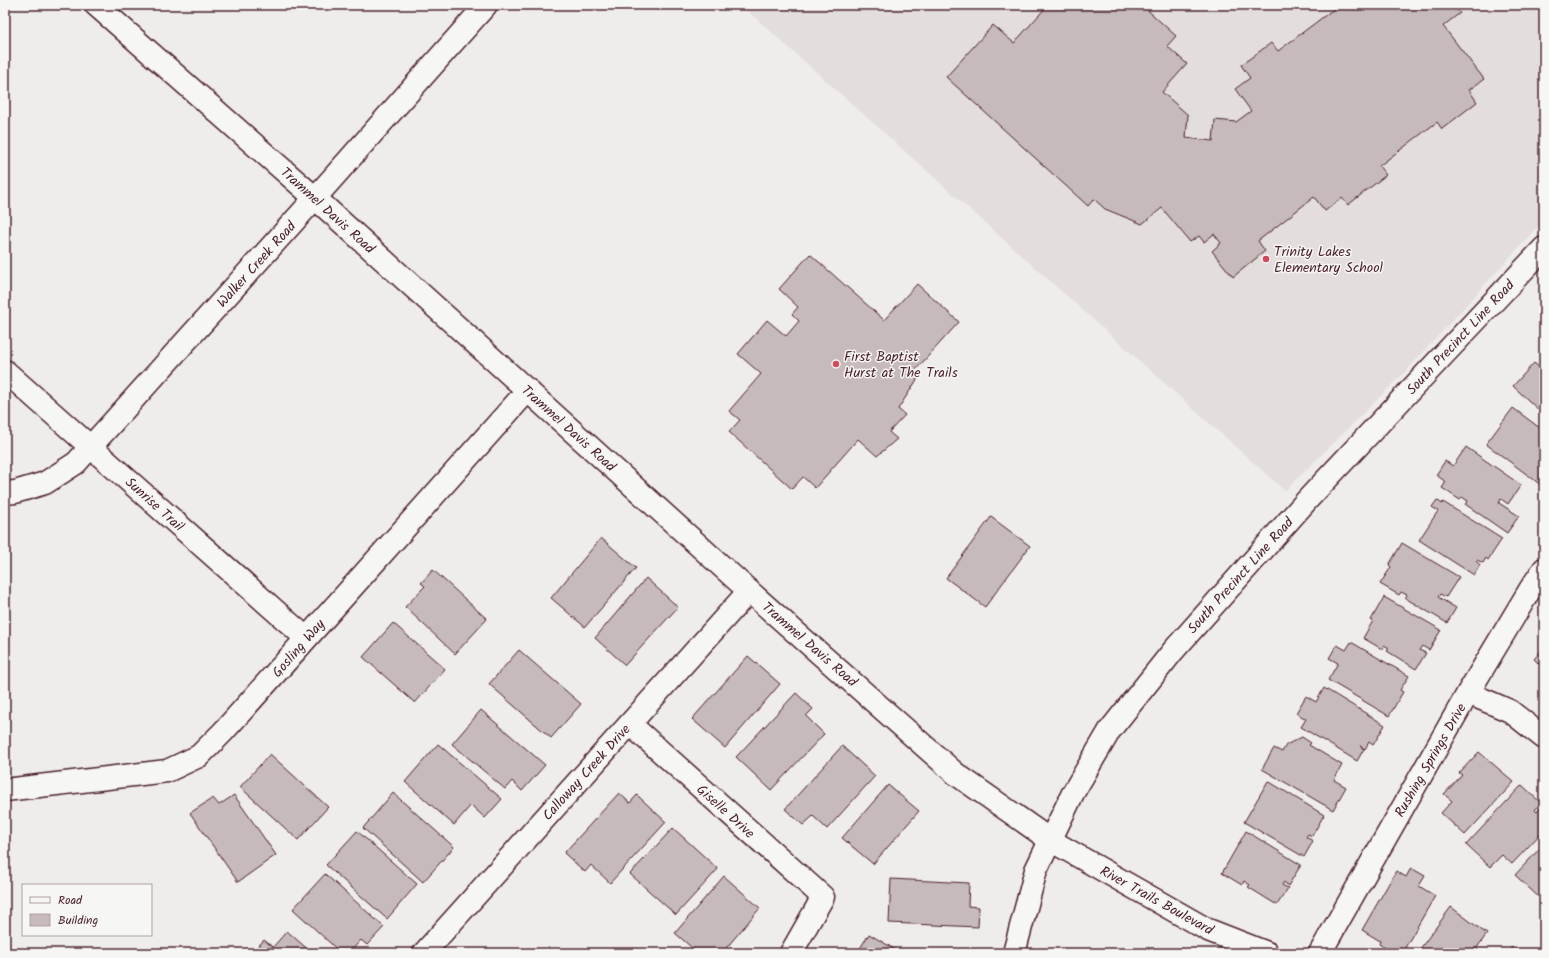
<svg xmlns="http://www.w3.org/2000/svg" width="1549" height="958" font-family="Kalam,sans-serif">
<rect width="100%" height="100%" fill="#efedea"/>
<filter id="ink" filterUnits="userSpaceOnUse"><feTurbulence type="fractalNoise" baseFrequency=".025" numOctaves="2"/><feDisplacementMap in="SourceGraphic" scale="8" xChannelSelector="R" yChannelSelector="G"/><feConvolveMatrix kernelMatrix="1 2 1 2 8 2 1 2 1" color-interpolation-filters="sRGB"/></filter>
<g filter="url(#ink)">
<polygon fill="#e3dedc" points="741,5 1544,5 1544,220 1406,371 1285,491"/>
<g fill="#c6babb" stroke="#4a1f2b">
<polygon points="1048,5 1142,5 1176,36 1167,46 1187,64 1162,92 1188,115 1186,138 1213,141 1215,120 1236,122 1251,111 1235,89 1250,78 1241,65 1271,43 1278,51 1339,5 1453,5 1460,13 1443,26 1484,79 1469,90 1477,102 1442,129 1437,122 1379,166 1386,175 1348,205 1342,198 1325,211 1314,197 1258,241 1265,251 1233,277 1212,251 1221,243 1214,234 1204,242 1199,236 1190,242 1162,208 1142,224 1105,209 1094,199 1088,206 946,77 993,25 1014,43"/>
<polygon points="810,254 884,320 917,284 959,322 912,374 918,378 898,409 905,415 889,432 897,439 877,456 858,439 815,488 803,477 792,489 729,432 740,420 729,411 761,374 738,354 767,320 786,336 799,321 792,314 798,307 779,289"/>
<polygon points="1544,362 1544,415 1513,386 1534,363 1539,367"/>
<polygon points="1513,408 1544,431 1544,480 1541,485 1486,444"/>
<polygon points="1466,447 1521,485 1508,504 1501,499 1499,503 1519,516 1507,533 1465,504 1468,501 1462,497 1460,500 1442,488 1446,482 1436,475 1445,461 1453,466"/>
<polygon points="1437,500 1442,504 1443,502 1502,539 1488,560 1486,558 1483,563 1477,560 1476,561 1480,565 1474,575 1419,540 1438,511 1432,507"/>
<polygon points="991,517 1030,546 985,607 946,578"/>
<polygon points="601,538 636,568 585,627 551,598"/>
<polygon points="1402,543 1459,577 1446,597 1440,594 1438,597 1456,608 1447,623 1405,598 1407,595 1401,592 1399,595 1380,584 1391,567 1389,565"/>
<polygon points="433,570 487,619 455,654 405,607 425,586 421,583"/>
<polygon points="646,578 678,607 625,665 595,638"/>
<polygon points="1384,597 1441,630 1429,650 1422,646 1419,650 1426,653 1416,669 1387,651 1389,648 1384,645 1382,649 1363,638 1373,621 1371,620"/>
<polygon points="393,623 445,669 415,703 363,657"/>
<polygon points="1351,642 1409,676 1400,690 1403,692 1389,716 1328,680 1338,663 1329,658 1337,645 1346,650"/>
<polygon points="1544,648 1544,669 1534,659"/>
<polygon points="519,650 581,704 551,738 489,684"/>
<polygon points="748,656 780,684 725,748 692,719"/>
<polygon points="1324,688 1385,725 1373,745 1369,742 1365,749 1360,746 1364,749 1357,761 1301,727 1306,719 1296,713 1306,696 1316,702"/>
<polygon points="796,693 813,709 806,716 824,734 771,790 736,757"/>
<polygon points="481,710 545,765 522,791 512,781 505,789 452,744"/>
<polygon points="1302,737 1311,743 1309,745 1342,765 1334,780 1346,787 1333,810 1262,769 1274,748 1282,752 1286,745"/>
<polygon points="438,744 502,799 485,818 471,805 454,825 405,782"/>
<polygon points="842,746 875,776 827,829 813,816 803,825 785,809"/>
<polygon points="1479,752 1514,782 1465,835 1441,813 1452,801 1444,794 1462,775 1459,773"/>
<polygon points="270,754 328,807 298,840 240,787"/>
<polygon points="1268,781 1324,815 1312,836 1308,834 1306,837 1313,841 1304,857 1244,822"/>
<polygon points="888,785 919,811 873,864 842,838"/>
<polygon points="1522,785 1541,803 1535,810 1537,812 1541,808 1544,811 1544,830 1512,864 1502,855 1490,867 1466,845"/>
<polygon points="393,793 454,847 423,882 363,828"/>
<polygon points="619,793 630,803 637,795 666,822 610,883 591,865 585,872 564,853"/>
<polygon points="234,795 276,855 238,882 190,813 213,798 219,805"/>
<polygon points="673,828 718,869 676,915 630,874"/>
<polygon points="357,831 417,884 387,919 326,865"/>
<polygon points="1246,831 1301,865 1288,886 1284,882 1282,885 1288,888 1277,905 1248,887 1250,885 1244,881 1242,885 1222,873"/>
<polygon points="1544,844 1544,902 1515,875"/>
<polygon points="1411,868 1425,876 1419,886 1435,896 1402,953 1393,953 1379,944 1380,941 1362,930 1396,871 1406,877"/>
<polygon points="325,874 384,927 367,945 361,940 349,953 341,953 293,909"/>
<polygon points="724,876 760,908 722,953 698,953 675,933"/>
<polygon points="891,879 969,883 968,906 979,907 978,927 889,923"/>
<polygon points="1451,907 1487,934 1473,953 1417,953"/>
<polygon points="287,931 312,953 252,953 264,940 273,947"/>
<polygon points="869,934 901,953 857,953"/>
<polygon points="1513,946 1520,953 1507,953"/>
</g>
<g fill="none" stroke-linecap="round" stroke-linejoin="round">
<defs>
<g id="minor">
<polyline points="96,5 315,198 749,591 956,774 1050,840 1208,930 1267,953"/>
<polyline points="5,371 306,638"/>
<polyline points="5,493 15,492 45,483 76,463 315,198 486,5"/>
<polyline points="1468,693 1510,711 1544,738"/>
<polyline points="630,724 823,897 791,953"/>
<polyline points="5,790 167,771 199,756 223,732 528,390"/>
<polyline points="424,953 749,591"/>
<polyline points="1320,953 1468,693 1531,588 1544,569"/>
</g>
<polyline id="secondary" points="1014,953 1036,870 1073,793 1110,730 1173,651 1308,499 1544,248"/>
</defs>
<use href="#minor" stroke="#4a1f2b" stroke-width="25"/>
<use href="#secondary" stroke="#4a1f2b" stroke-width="25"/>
<use href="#minor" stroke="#f6f6f2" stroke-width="22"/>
<use href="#secondary" stroke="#f6f6f2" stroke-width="22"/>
</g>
</g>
<g fill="#d1495b" stroke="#f6f6f2" stroke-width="1.5">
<circle cx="1266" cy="259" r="4"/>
<circle cx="836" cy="364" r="4"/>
</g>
<g text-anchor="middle" stroke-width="3" stroke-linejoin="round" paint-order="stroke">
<g font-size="14" fill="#4a1f2b" stroke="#f6f6f2">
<text transform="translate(328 210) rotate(42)" y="5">Trammel Davis Road</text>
<text transform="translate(256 264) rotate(-48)" y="5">Walker Creek Road</text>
<text transform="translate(1460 337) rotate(-47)" y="5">South Precinct Line Road</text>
<text transform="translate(569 428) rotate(42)" y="5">Trammel Davis Road</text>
<text transform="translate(155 504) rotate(42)" y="5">Sunrise Trail</text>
<text transform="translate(1240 575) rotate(-48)" y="5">South Precinct Line Road</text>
<text transform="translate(810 644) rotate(41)" y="5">Trammel Davis Road</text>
<text transform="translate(298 648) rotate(-49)" y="5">Gosling Way</text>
<text transform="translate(1430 760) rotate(-60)" y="5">Rushing Springs Drive</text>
<text transform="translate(586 772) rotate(-48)" y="5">Calloway Creek Drive</text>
<text transform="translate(726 811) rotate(42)" y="5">Giselle Drive</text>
<text transform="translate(1157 900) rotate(29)" y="5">River Trails Boulevard</text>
</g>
<g font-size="14" fill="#4a1f2b" stroke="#f6f6f2" text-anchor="start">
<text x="1274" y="256">Trinity Lakes<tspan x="1274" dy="16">Elementary School</tspan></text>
<text x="844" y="361">First Baptist<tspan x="844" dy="16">Hurst at The Trails</tspan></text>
</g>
</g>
<rect width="1549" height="958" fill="none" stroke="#f6f6f2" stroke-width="20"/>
<rect x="10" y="10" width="1529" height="938" fill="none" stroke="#4a1f2b" stroke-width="1.5" filter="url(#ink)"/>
<rect x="22" y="884" width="130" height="52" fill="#f6f6f2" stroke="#b1a0a2"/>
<rect x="30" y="897" width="20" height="6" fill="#f6f6f2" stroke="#b1a0a2"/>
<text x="58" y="904" font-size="12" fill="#4a1f2b">Road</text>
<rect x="30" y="914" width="20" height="12" fill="#c6babb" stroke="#b1a0a2"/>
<text x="58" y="924" font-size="12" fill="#4a1f2b">Building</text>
</svg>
